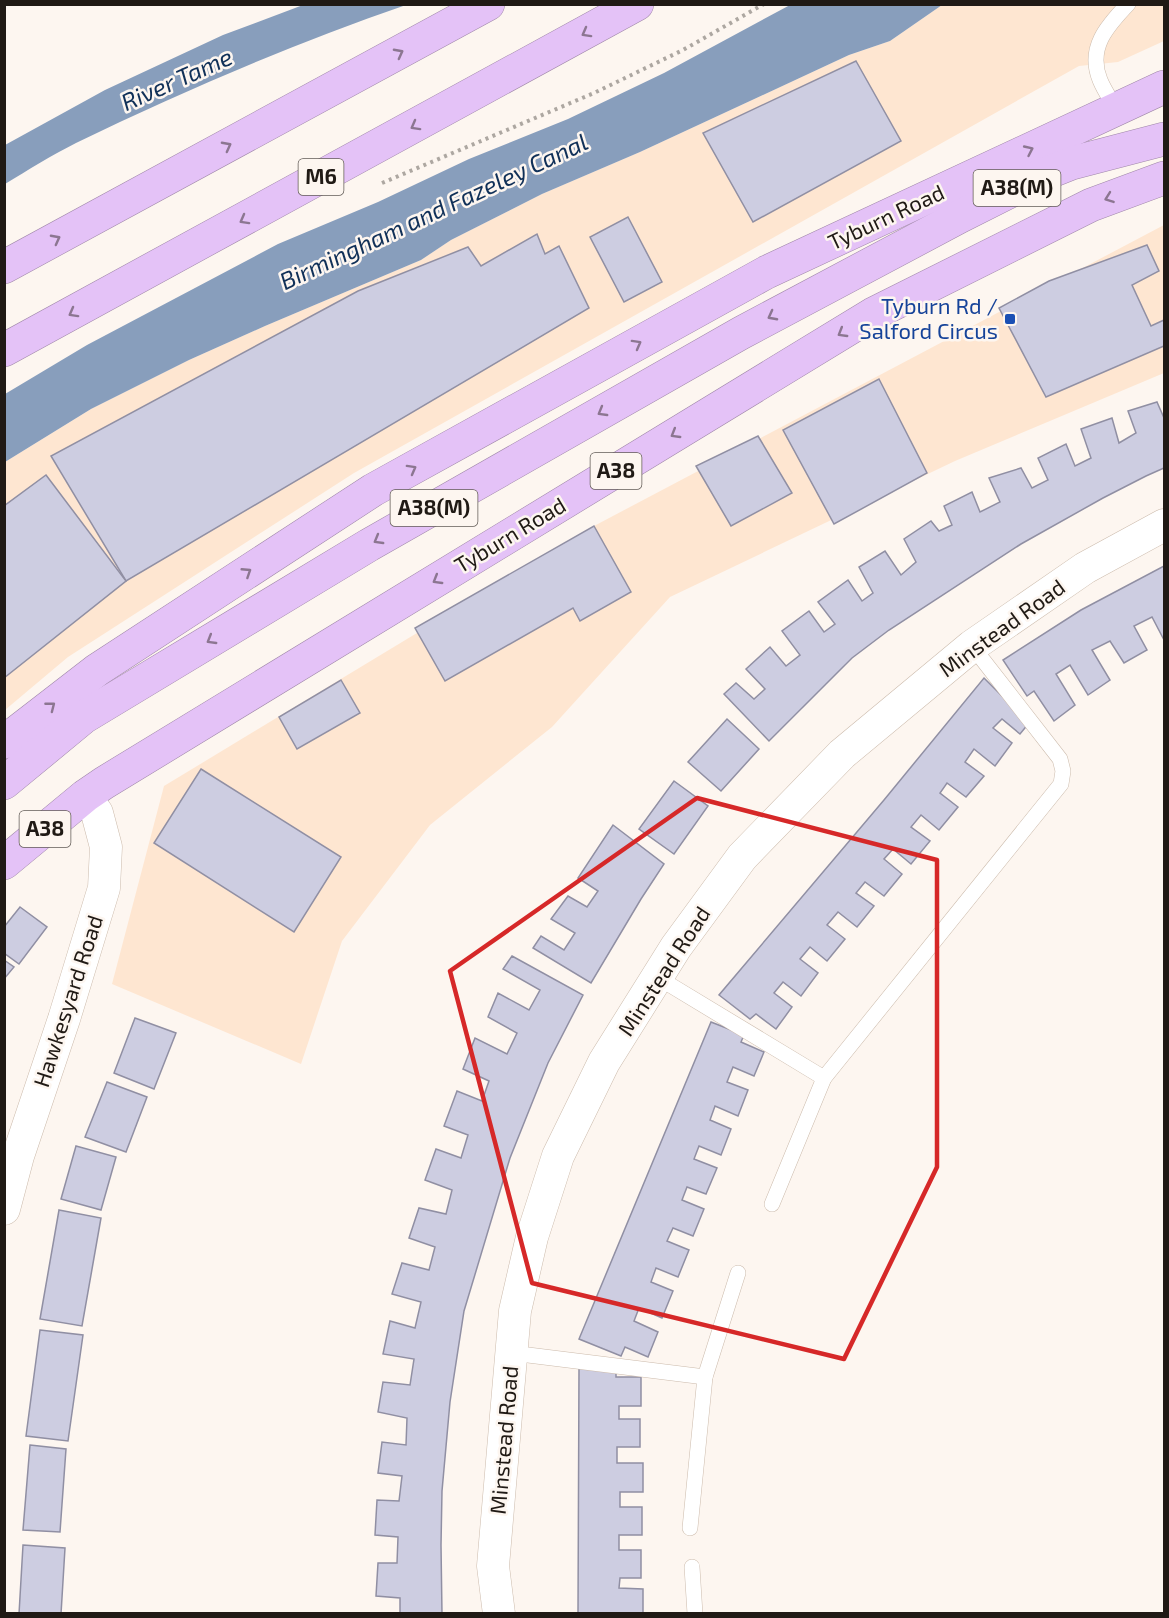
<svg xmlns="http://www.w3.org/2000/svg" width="1169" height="1618" font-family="'Exo 2',sans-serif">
<rect width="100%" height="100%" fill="#fdf6f0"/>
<g fill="#fee6d1">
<polygon points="942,5 1164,5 1164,41 1118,62 1079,66 354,473 68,657 5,710 5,462 91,409 189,360 265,326 421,260 451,240 542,194 640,152 849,55 890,41"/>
<polygon points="1164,225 1164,373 955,461 670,597 552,727 430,825 342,941 301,1064 112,984 164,786 594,526"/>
</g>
<g fill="#889ebc">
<path d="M303,5H406C293,44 183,91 76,143C52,155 28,170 5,184V145L105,90L223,35Z"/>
<polygon points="790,5 942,5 890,41 849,55 640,152 542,194 451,240 421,260 265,326 189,360 91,409 5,462 5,394 87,345 278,244 378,202 469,159 568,119 664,73"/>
</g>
<g fill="#cdcde1" stroke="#908fa3" stroke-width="1.5">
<polygon points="856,61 901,141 753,222 703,133"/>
<polygon points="628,217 662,282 624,302 590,237"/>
<polygon points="537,234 545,254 559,246 589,308 126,581 51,456 358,291 468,247 481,266"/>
<polygon points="1147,245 1159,271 1132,285 1151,326 1164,320 1164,346 1046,397 999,308 1049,281"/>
<polygon points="879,379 927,473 834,524 783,430"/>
<polygon points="1157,402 1164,418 1164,468 1146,476 1103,498 1021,544 889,630 852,658 769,741 724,694 736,683 754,699 765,689 746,669 770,647 786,666 800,655 782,631 809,611 824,632 835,624 818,602 848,580 862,601 873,593 859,567 885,551 901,575 916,562 904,539 931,521 939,531 952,525 944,506 972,492 980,512 1000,502 989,478 1021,468 1032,488 1048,480 1038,458 1066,444 1075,466 1091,458 1081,429 1112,418 1119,443 1136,433 1128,411"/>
<polygon points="758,436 792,493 731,526 696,466"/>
<polygon points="46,475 126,581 4,678 4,506"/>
<polygon points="594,526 631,592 580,621 573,608 445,681 415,628"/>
<polygon points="1164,566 1164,640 1152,617 1134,626 1147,650 1124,663 1110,641 1092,650 1110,680 1088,695 1070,665 1056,674 1075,705 1054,721 1034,691 1027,696 1003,660 1081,610"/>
<polygon points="984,678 1029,723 1020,734 1002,719 993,728 1012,743 995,766 974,749 965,762 984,776 966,797 947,783 940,793 958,807 939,830 921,815 911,827 930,841 911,864 893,849 884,859 902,874 884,896 865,882 856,893 874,906 857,927 838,912 827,925 845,939 827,961 810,947 800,959 818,973 801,996 783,982 774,993 792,1007 776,1029 756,1014 750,1019 719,995 884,800"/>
<polygon points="341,680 360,713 297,749 279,717"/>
<polygon points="727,719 759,749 721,791 688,762"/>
<polygon points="201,769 341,857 294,932 154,843"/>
<polygon points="674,781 708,806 674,854 639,829"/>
<polygon points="613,825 664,864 641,899 591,983 533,948 541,936 564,950 575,933 551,919 568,896 587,907 598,891 578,878"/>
<polygon points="20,907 47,927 19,964 4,953 4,927"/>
<polygon points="512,956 583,995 548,1063 510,1158 464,1311 450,1402 442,1491 441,1545 442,1614 400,1614 400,1598 376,1596 378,1563 397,1563 398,1537 375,1535 377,1500 399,1501 402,1476 378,1473 382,1442 406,1445 407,1418 378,1412 383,1382 410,1385 414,1359 383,1354 390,1321 415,1328 421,1302 392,1294 402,1263 429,1270 435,1247 409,1238 419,1208 446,1214 452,1190 425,1180 436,1149 461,1158 468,1135 444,1126 457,1091 482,1101 489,1081 463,1069 475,1038 507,1054 517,1033 488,1017 498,993 529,1010 540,990 503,969"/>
<polygon points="4,960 14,967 4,979"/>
<polygon points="135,1018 176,1033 154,1089 114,1073"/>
<polygon points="711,1022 744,1035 741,1042 764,1052 754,1076 733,1067 727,1082 748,1090 738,1116 715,1106 710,1120 731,1129 721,1155 699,1146 694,1159 717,1168 706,1194 687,1187 682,1200 704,1209 693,1236 673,1228 667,1241 689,1250 678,1277 656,1268 651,1282 673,1291 662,1318 639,1308 634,1321 658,1332 648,1357 625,1347 621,1356 579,1339"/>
<polygon points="107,1082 147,1097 126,1152 85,1137"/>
<polygon points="76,1146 116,1157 101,1210 61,1199"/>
<polygon points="59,1210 101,1218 82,1326 40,1319"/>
<polygon points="40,1330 83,1335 68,1441 26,1436"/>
<polygon points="579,1368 616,1369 616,1377 641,1377 641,1406 619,1406 619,1419 640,1419 640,1447 617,1447 617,1463 643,1463 643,1492 620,1492 620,1507 642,1507 642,1535 619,1535 619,1550 641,1550 641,1578 620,1578 619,1588 643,1589 643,1614 578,1614"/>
<polygon points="30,1445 66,1449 60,1532 23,1530"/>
<polygon points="23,1545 65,1548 61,1614 19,1614"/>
</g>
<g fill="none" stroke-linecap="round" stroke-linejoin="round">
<defs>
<g id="lane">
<path d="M1116,109C1111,100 1104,90 1100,80C1087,48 1107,26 1128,4"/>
<polyline points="657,977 824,1078"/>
<polyline points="772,1204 824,1078 1061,784 1063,771 1060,759 972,646"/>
<polyline points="512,1353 705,1377"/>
<polyline points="690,1528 705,1377 738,1273"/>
<polyline points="692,1567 695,1614"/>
</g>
<g id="street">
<polyline points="4,1209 18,1156 64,1019 104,888 106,847 97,813 85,796"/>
<polyline points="499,1614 493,1566 515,1311 532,1237 558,1156 604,1062 676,947 742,857 842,754 972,646 1085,568 1164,525"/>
</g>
<g id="highway">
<polyline points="4,267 488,4"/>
<polyline points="4,350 637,4"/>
<polyline points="4,742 97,670 373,490 767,272 1164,87"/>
<polyline points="4,783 84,717 369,545 741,333 959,217 1042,175 1072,163 1164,139"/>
<polyline points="4,863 85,796 104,783 873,314 1091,205 1164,178"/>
</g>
</defs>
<use href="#lane" stroke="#ccbbac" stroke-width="16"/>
<use href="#street" stroke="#ccbbac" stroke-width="33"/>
<use href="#highway" stroke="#9f87a8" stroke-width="34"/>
<polyline stroke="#ada7a1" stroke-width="4" stroke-dasharray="3 4.5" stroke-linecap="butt" points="382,183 594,93 683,50 764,4"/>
<use href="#lane" stroke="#fff" stroke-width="15"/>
<use href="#street" stroke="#fff" stroke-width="32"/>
<use href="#highway" stroke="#e4c2f7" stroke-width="33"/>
</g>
<defs><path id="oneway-chevron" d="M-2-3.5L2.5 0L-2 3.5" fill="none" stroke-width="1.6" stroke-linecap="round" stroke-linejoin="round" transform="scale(1.5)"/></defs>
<g stroke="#8c7691">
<use href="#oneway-chevron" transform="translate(586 33) rotate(151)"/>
<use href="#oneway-chevron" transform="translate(399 53) rotate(-28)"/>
<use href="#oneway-chevron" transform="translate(415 126) rotate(151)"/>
<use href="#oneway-chevron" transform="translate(227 146) rotate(-28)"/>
<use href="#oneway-chevron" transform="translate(1029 150) rotate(-25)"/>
<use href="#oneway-chevron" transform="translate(1109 198) rotate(160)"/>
<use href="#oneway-chevron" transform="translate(244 220) rotate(151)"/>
<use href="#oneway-chevron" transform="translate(56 239) rotate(-28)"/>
<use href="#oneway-chevron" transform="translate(73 313) rotate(151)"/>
<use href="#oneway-chevron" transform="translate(772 316) rotate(152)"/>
<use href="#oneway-chevron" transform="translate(842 333) rotate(149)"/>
<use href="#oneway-chevron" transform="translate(637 344) rotate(-29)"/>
<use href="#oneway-chevron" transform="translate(602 412) rotate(150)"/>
<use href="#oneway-chevron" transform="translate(675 434) rotate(149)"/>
<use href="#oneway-chevron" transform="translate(412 469) rotate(-29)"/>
<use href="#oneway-chevron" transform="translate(378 540) rotate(150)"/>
<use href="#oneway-chevron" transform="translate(247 572) rotate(-33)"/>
<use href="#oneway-chevron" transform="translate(437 580) rotate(149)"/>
<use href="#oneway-chevron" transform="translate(211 640) rotate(149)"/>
<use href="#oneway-chevron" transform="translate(51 706) rotate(-38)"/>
</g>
<path fill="none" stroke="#d62828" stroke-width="4.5" stroke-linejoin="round" d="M697,798L937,860V1167L844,1359L532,1283L450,971Z"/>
<rect fill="#1a4fb4" stroke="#fdf6f0" stroke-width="2" x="1004" y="313" width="12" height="12" rx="3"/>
<g text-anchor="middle" stroke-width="5" stroke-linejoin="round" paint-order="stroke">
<g fill="#fdf6f0" stroke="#625c57" stroke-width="1.5">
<rect x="298.5" y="159" width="45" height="36" rx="4.5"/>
<rect x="973.5" y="170" width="87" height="36" rx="4.5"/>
<rect x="590.5" y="453" width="51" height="36" rx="4.5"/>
<rect x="390.5" y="490" width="87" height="36" rx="4.5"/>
<rect x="19.5" y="811" width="51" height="36" rx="4.5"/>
</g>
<g font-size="21" font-weight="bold" fill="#201a15">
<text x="321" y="184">M6</text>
<text x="1017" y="195">A38(M)</text>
<text x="616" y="478">A38</text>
<text x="434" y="515">A38(M)</text>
<text x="45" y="836">A38</text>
</g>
<g font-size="22" fill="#201a15" stroke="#fdf6f0">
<text transform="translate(886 217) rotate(-25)" y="8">Tyburn Road</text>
<text transform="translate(510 535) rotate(-31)" y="8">Tyburn Road</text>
<text transform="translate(1002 628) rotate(-36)" y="8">Minstead Road</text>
<text transform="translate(664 971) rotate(-57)" y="8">Minstead Road</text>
<text transform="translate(68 1001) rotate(-72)" y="8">Hawkesyard Road</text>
<text transform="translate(504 1440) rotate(-85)" y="8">Minstead Road</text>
</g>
<g font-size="22" fill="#164399" stroke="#fdf6f0" text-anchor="end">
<text x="998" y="314">Tyburn Rd /<tspan x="998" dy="25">Salford Circus</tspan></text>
</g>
<g font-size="24" font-style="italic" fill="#103058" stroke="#fdf6f0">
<text transform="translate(177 80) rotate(-24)" y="8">River Tame</text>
<text transform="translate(434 212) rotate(-25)" y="8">Birmingham and Fazeley Canal</text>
</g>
</g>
<rect width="1169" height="1618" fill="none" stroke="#201a15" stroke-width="12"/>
</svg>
